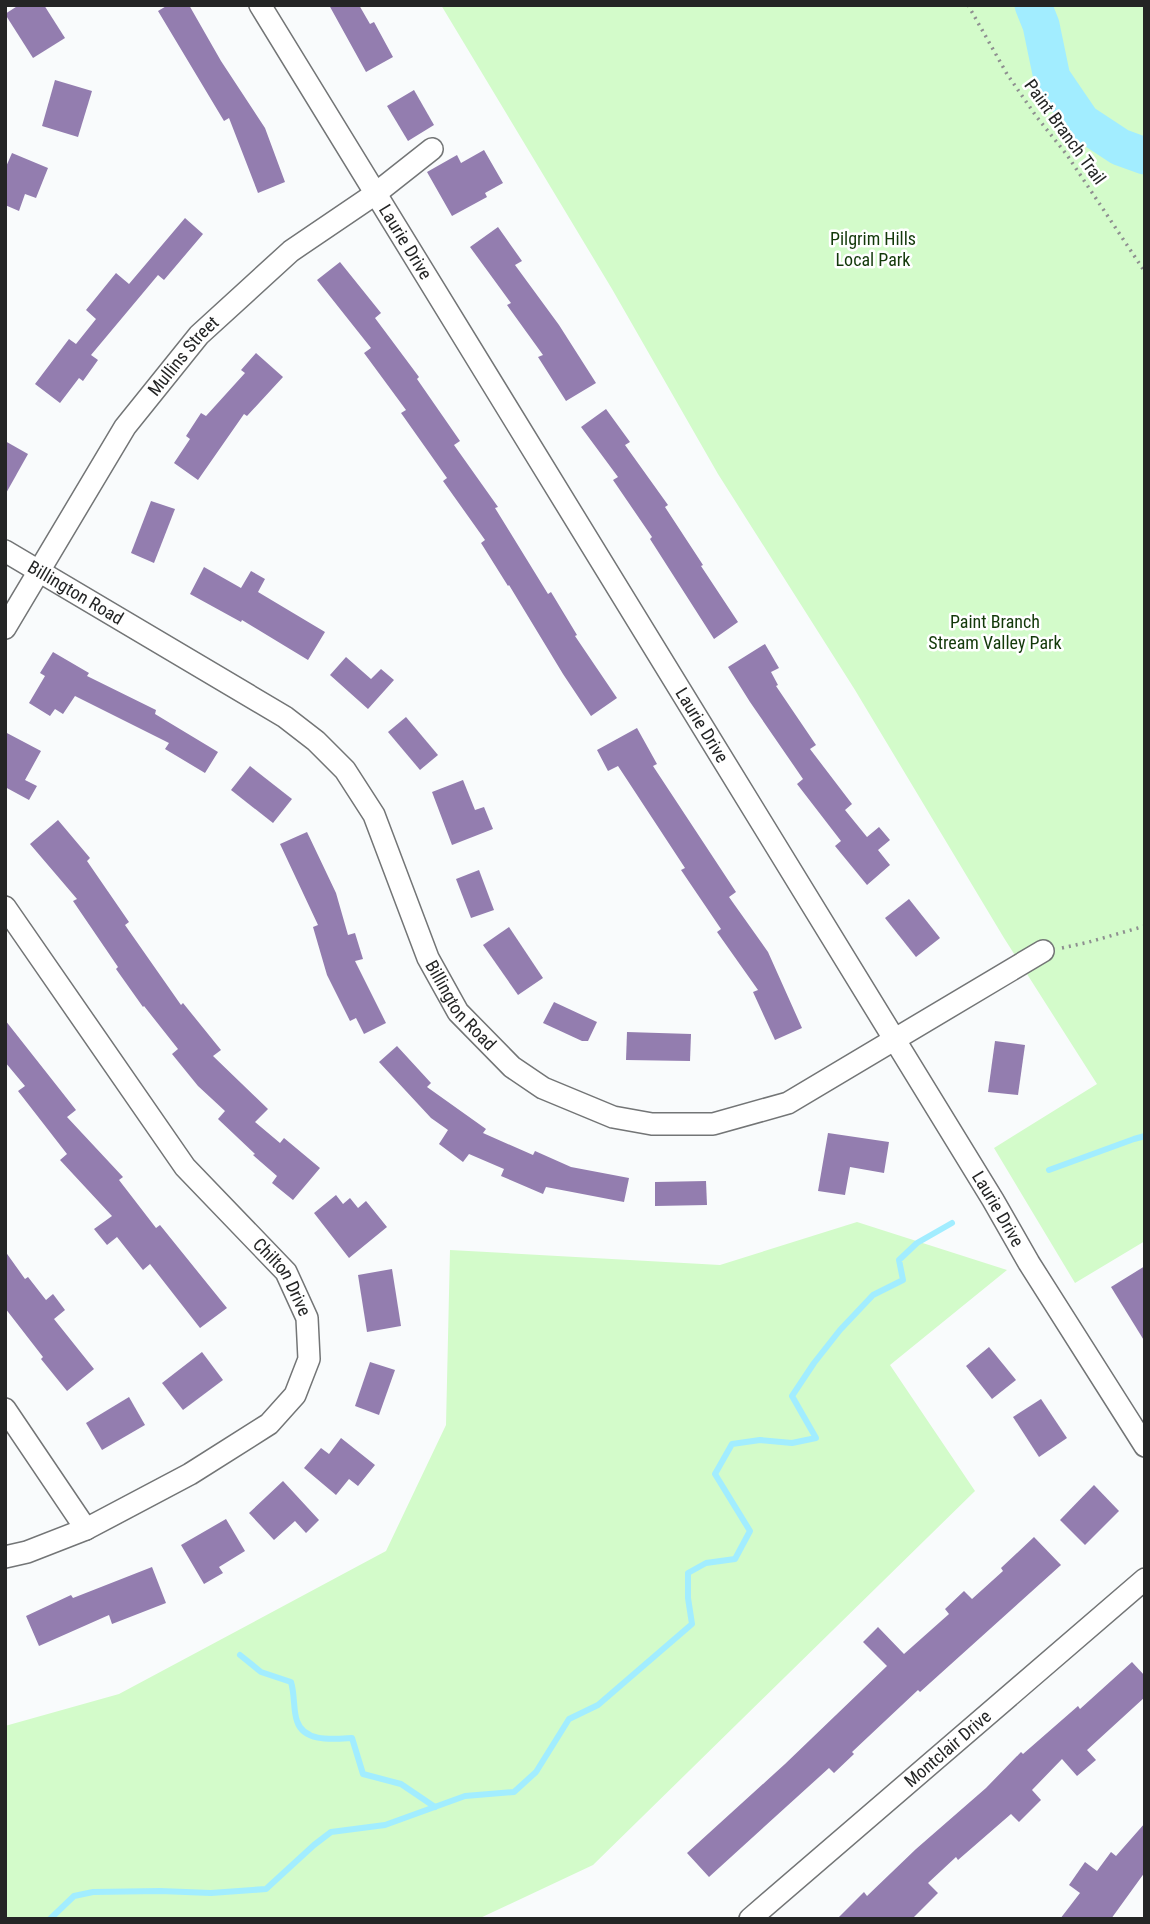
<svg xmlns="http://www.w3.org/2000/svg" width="1150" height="1924" font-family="'Roboto Condensed',sans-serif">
<rect width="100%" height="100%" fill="#f9fbfc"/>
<g fill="#d3fbca">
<polygon points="441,5 1145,5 1145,1241 1075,1283 994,1148 1097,1084 1004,938 855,690 718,474 612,289"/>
<polygon points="857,1222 1007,1270 890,1365 975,1491 593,1865 478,1919 5,1919 5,1726 119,1694 386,1551 446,1425 450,1250 720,1265"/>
</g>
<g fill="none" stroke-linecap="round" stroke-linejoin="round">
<g stroke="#a2edff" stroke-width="6">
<polyline points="1049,1170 1134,1139 1145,1136"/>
<path d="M240,1655L261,1672L291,1682C295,1695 293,1710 297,1721C304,1743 334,1739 352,1738L363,1774L401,1784L435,1807"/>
<polyline points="50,1919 74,1896 93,1892 160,1891 211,1893 266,1889 314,1845 331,1832 385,1825 465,1796 514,1792 536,1772 569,1719 598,1705 692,1624 688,1598 688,1573 706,1563 735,1559 750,1531 715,1474 732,1444 760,1440 792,1443 816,1438 792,1396 814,1363 840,1330 873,1295 903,1280 899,1260 917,1243 952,1223"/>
</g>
<polyline stroke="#a2edff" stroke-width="37" points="1033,5 1041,25 1052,78 1082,122 1120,147 1145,156"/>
</g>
<g fill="#937daf">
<polygon points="19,5 44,5 65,38 33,58 5,14"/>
<polygon points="168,5 189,5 221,61 265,128 285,182 258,193 229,118 224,121 158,11"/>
<polygon points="329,5 359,5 370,24 374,22 393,57 366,72"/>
<polygon points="55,80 92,91 78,137 42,126"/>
<polygon points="414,90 434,125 408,141 387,106"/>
<polygon points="484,150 503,183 485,193 487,197 452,216 427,172 457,155 461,163"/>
<polygon points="12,153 48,168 36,198 25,194 19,211 5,205 5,169"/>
<polygon points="185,218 203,234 164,280 158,275 91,355 98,360 83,381 79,378 60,403 35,384 69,339 76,344 96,319 86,310 116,273 129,284"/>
<polygon points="498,227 522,261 515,265 559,325 596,383 566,401 538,357 543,355 507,305 511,303 470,247"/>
<polygon points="340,262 381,313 375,318 419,377 417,379 460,441 454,445 498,507 495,508 548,594 551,592 577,635 575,636 617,698 591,716 563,674 509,585 508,586 481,543 485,540 443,481 447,478 401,413 406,410 364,353 371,348 317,280"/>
<polygon points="256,353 283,377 247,416 244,414 198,480 174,463 190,439 186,436 201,413 206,416 245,373 241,370"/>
<polygon points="606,409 630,442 625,445 668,505 665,507 703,565 701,566 738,622 714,639 650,539 652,537 613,480 618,477 581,427"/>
<polygon points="5,441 28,454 5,495"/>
<polygon points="151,501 175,509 154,563 131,553"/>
<polygon points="204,567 241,588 251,571 265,579 258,592 325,632 308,660 242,620 241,622 190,594"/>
<polygon points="765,644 779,668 771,672 778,685 776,686 816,745 810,749 852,804 845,810 867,837 879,827 890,840 878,850 890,865 867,885 835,846 841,841 797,784 803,779 750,702 728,667"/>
<polygon points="53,652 89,673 87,676 156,710 155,714 218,752 205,773 165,749 169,743 75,696 63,714 55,709 50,716 29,703 45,676 40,673"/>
<polygon points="346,657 371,679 381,669 394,680 368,709 330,675"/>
<polygon points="406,717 438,755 420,770 388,732"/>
<polygon points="637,728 657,764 653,766 736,892 729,897 768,952 802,1028 775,1040 753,992 758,990 717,932 721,929 681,870 685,868 618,766 608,771 597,750"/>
<polygon points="5,732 41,751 25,780 37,786 29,800 5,787"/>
<polygon points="250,766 292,799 273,823 231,790"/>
<polygon points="463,780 475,810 484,807 493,829 452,845 432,792"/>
<polygon points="58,820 90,858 87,861 129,922 125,925 181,1005 183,1003 221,1050 213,1056 268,1109 255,1122 280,1143 284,1138 320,1168 293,1200 272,1183 277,1176 253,1155 255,1154 218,1119 225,1111 198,1086 172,1054 178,1049 144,1006 143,1007 116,969 118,967 73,901 77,899 30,844"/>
<polygon points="307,832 336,893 348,935 355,933 363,959 355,961 386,1023 364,1034 356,1018 350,1021 327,975 313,927 318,925 280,844"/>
<polygon points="479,870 494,910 471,918 456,879"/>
<polygon points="909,899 940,938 916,957 885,918"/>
<polygon points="509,927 543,978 518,995 483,945"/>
<polygon points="554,1002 597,1022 588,1041 582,1041 543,1023"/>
<polygon points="5,1020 76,1110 67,1117 123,1177 119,1180 156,1228 160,1225 227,1308 200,1328 150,1264 143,1270 117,1237 107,1245 94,1229 112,1216 60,1160 67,1154 18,1091 25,1086 5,1062"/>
<polygon points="627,1032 691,1034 690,1061 626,1060"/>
<polygon points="995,1041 1025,1045 1018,1095 988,1092"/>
<polygon points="397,1046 431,1083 427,1087 486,1129 483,1133 533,1155 535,1151 571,1167 629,1178 624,1202 546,1187 543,1194 501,1176 504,1169 469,1154 463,1162 439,1144 448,1130 431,1118 379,1062"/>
<polygon points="828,1133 889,1142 884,1173 850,1167 845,1195 818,1191"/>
<polygon points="706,1181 707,1205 655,1206 655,1182"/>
<polygon points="336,1195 343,1204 350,1198 358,1208 366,1201 387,1227 349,1258 314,1213"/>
<polygon points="5,1251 25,1279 28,1277 46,1300 53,1294 65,1310 54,1319 94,1369 67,1391 41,1359 43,1357 5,1308"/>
<polygon points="1145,1266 1145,1342 1111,1287"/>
<polygon points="392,1269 401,1326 367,1332 358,1275"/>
<polygon points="989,1347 1016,1380 992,1399 966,1366"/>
<polygon points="202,1352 223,1380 183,1410 162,1383"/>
<polygon points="370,1362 395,1370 379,1415 355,1406"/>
<polygon points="129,1397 145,1425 102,1450 86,1423"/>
<polygon points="1041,1399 1067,1438 1039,1457 1013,1417"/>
<polygon points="341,1438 375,1465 358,1486 349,1479 336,1495 304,1468 321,1448 329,1454"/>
<polygon points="283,1481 319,1520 306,1533 295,1521 274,1540 249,1513"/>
<polygon points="1094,1485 1119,1511 1085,1545 1060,1520"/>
<polygon points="226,1519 245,1551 219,1567 223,1573 204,1584 181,1545"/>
<polygon points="1034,1537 1061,1565 920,1692 918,1690 852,1752 854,1754 834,1773 829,1768 709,1877 687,1853 785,1764 887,1666 863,1642 878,1627 904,1654 949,1614 945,1609 964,1591 972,1599 1003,1571 1001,1568"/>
<polygon points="152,1567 166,1603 112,1624 109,1615 39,1646 26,1616 71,1595 73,1598"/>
<polygon points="1132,1662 1145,1676 1145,1697 1087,1750 1096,1760 1077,1776 1062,1759 1032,1790 1041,1800 1019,1822 1011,1814 958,1860 956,1857 928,1883 938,1893 912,1919 837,1919 864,1892 867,1896 916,1849 986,1788 1021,1752 1023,1754 1078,1706 1080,1709"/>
<polygon points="1145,1823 1145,1872 1111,1919 1060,1919 1080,1893 1069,1885 1085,1862 1097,1871 1111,1852 1116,1856"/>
</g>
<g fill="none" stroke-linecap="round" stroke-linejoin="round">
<defs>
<g id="street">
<path id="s1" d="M260,5L993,1200L1029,1263L1145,1446"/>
<path id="s2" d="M5,551L285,717L316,741L345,770L374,815L428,958L458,1012L512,1067L543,1088L613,1117L652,1124H713L788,1103L1043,951"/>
<path id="s3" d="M5,628L125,427L199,335L291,251L375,194L432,149"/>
<path id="s4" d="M5,907L185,1167L286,1272L307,1318L309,1359L295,1395L269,1424L190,1474L86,1529L27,1552L5,1557"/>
<polyline points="5,1409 86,1529"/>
<path id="s5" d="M750,1919L1145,1579"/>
</g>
</defs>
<use href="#street" stroke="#737576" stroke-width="24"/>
<g stroke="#8e8f90" stroke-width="3.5" stroke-dasharray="2 5" stroke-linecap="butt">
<polyline points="968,5 1007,74 1036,116 1067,155 1145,272"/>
<polyline points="1062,948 1089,942 1145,926"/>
</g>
<use href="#street" stroke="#fff" stroke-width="21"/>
</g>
<g text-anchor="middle" stroke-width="5" stroke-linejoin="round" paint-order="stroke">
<g font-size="18" fill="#242525" stroke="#fff">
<text transform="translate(1065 132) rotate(54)" y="6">Paint Branch Trail</text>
<text dy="6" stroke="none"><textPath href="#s1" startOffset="278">Laurie Drive</textPath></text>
<text dy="6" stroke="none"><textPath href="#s3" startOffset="326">Mullins Street</textPath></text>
<text dy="6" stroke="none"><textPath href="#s2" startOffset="82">Billington Road</textPath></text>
<text dy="6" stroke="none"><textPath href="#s1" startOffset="845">Laurie Drive</textPath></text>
<text dy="6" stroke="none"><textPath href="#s2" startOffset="670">Billington Road</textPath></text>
<text dy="6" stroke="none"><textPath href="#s1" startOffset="1412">Laurie Drive</textPath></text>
<text dy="6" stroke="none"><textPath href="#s4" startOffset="464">Chilton Drive</textPath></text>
<text dy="6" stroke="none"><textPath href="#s5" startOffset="261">Montclair Drive</textPath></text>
</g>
<g font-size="18" fill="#13390a" stroke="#fff">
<text x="873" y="245">Pilgrim Hills<tspan x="873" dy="21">Local Park</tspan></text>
<text x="995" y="628">Paint Branch<tspan x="995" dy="21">Stream Valley Park</tspan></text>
</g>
</g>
<rect width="1150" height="1924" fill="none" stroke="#242525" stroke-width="14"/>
</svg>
